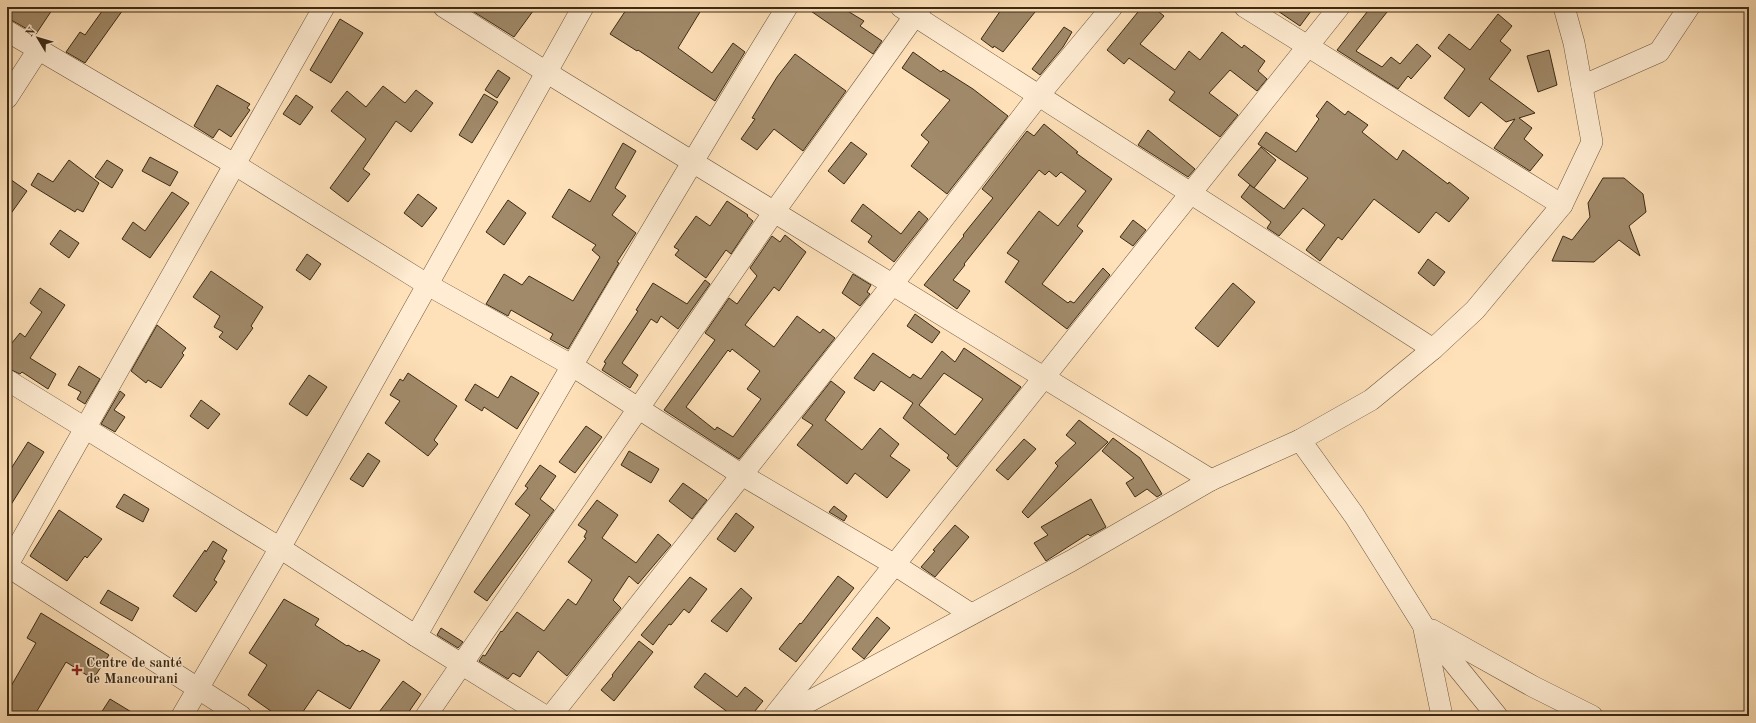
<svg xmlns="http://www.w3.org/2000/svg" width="1756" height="723" font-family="'Old Standard TT',serif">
<rect width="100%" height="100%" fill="#ffe1b9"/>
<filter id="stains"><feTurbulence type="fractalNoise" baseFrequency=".005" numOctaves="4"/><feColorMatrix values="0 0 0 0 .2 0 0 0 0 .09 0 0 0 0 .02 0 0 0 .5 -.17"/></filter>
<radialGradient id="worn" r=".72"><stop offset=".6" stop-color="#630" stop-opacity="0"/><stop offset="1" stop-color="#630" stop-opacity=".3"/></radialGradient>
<g fill="#a18a6a" stroke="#3c2b15" fill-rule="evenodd">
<polygon points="7,7 54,7 36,34 13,21 7,19"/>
<polygon points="105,7 125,7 85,63 66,52 80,32 85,35"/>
<polygon points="466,7 536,7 514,37"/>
<polygon points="628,7 703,7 678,48 712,73 733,43 745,52 715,101 638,50 637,51 610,34"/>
<polygon points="805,7 841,7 864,21 860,26 882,41 873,54"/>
<polygon points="1003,7 1039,7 1003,52 994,46 993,48 981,39"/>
<polygon points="1142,7 1153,7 1164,16 1140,44 1175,70 1189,51 1200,60 1222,32 1242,48 1244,45 1265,61 1258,71 1267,79 1257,91 1230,70 1209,93 1238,115 1220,137 1169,100 1175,92 1129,58 1124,64 1107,50"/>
<polygon points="1272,7 1314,7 1300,26"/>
<polygon points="1371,7 1391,7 1356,51 1382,67 1391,57 1400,64 1417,44 1431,56 1411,79 1408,76 1398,89 1337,50"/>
<polygon points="1498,14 1512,26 1500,41 1511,50 1489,79 1535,113 1519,118 1532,128 1524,139 1543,155 1530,171 1494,148 1515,119 1506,122 1481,102 1469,117 1444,98 1465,69 1438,48 1449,34 1470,50"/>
<polygon points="340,19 363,33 331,83 310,70"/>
<polygon points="1064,27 1072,32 1063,47 1040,75 1032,69"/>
<polygon points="1549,50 1557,85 1538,92 1527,56"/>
<polygon points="913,52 941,72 943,70 973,89 1008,116 947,194 911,166 929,142 921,135 950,100 902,68"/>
<polygon points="795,54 846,91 803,151 774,129 757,150 741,139 755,119 752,118 777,77"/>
<polygon points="498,70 510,78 497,98 485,90"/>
<polygon points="217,85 250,104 247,108 250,110 231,137 219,129 213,138 194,126"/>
<polygon points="383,86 405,103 416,90 433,103 411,132 396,121 363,169 370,174 348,202 330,188 366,139 331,111 347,91 366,107"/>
<polygon points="484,94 498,102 472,143 459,135"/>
<polygon points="296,95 313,107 300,125 283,114"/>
<polygon points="1327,101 1345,115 1348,111 1368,125 1362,132 1397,160 1403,150 1448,184 1449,182 1469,198 1449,222 1436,212 1419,233 1374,199 1342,240 1338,237 1320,261 1306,250 1325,225 1303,208 1279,236 1267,228 1271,222 1241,197 1250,185 1284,209 1308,178 1258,144 1266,132 1296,152 1319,119 1316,116"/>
<polygon points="1044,124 1078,152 1076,153 1112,179 1077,226 1083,231 1042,284 1068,303 1070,301 1074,303 1103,268 1110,275 1067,329 1005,282 1019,261 1007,253 1039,211 1058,226 1086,191 1061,172 1056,177 1049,171 1045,175 1039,170 964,264 965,265 953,280 970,291 957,309 924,285 964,236 963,235 993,198 982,189 1027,131 1034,136"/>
<polygon points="1148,130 1195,169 1188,177 1138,145"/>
<polygon points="851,142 867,154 844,184 828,171"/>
<polygon points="623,143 636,151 615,188 626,196 612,215 636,233 617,262 619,263 568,349 550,339 553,334 511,310 508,316 486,304 504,274 522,285 529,276 573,301 600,257 592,250 596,245 552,217 569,189 590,202"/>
<polygon points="1261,147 1276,160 1254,188 1238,175"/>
<polygon points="150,157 178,172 170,186 142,171"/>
<polygon points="69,160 99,183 83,212 77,209 75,212 31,185 38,173 53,182"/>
<polygon points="107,160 123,170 112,188 95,177"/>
<polygon points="7,177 27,191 7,219"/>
<polygon points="1603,178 1624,178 1643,194 1646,212 1629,226 1640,256 1619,240 1594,262 1552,261 1563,236 1572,240 1590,217 1588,203"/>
<polygon points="172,192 189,203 150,258 122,239 133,222 145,231"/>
<polygon points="418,194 437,208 422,227 404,213"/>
<polygon points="508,200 526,213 504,245 486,232"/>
<polygon points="727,201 748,215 747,216 753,221 731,254 726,250 706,278 675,255 679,250 674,247 696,216 710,226"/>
<polygon points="863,204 901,234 919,211 928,219 894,262 868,242 872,236 851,221"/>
<polygon points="1133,220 1146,230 1133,246 1120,237"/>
<polygon points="60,230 79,243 69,258 50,244"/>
<path d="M785,235L806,252L779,291L774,287L745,325L774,347L797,316L820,333L823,329L835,338L739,459L664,410L715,340L705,333L729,298L737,304L757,276L750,268L772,236L780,242ZM732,349L760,371L747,389L761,399L733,437L717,427L715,430L686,407L728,350L730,352Z"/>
<polygon points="307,254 321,264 310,280 296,270"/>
<polygon points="1428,259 1445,272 1434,286 1418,273"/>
<polygon points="211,271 263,307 251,326 253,328 237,350 219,337 223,332 214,327 220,316 193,297"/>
<polygon points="853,274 871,285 867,292 870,294 860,306 842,293"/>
<polygon points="705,280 710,284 678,329 661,316 657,323 651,319 622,363 638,375 630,388 602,370 606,363 604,362 638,311 636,310 653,283 687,304"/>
<polygon points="1233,283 1255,302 1218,347 1195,328"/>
<polygon points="40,288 65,305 30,358 56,374 48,389 22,372 20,374 7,368 7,349 20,333 25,337 42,312 30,303"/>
<polygon points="915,314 940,332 932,343 907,326"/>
<polygon points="157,325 186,348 182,353 184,355 161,388 148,380 146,383 131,371"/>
<path d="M964,348L1021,387L957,467L947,458L949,455L903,418L913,403L881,381L874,391L854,378L873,353L910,378L913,374L921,379L942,351L955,362ZM944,373L983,399L955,435L919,405Z"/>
<polygon points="79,366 100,379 85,404 77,399 81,392 68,385"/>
<polygon points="408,373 457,406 434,440 438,444 428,456 385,423 400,401 390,395 400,379 403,381"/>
<polygon points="309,375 327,387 307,416 289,404"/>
<polygon points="511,376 539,393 517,429 484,407 482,411 465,400 475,384 498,398"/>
<polygon points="831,381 845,392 825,420 862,450 880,428 899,444 890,456 910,470 887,498 855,473 847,484 797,445 813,425 802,418"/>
<polygon points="120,391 125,395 114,410 125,417 115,432 101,424"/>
<polygon points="201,400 220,414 208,429 190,416"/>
<polygon points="1079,420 1108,442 1028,518 1022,512 1058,466 1055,463 1076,443 1066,435"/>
<polygon points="586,426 602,437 575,473 559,462"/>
<polygon points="1113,438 1140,458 1162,494 1157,497 1147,489 1135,497 1126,483 1134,478 1102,451"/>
<polygon points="1024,439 1036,449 1008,480 996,470"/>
<polygon points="28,442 44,452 7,511 7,475"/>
<polygon points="629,451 659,469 651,483 621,465"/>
<polygon points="368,453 380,461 363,487 350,479"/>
<polygon points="540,465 556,476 540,499 554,510 487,601 474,592 530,515 515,504 528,488 525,486"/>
<polygon points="683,483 707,500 692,519 669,501"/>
<polygon points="124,494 149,509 143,522 116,507"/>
<polygon points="1091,499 1106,527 1090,536 1088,534 1046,561 1034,543 1048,535 1041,527"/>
<polygon points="597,500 618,515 602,538 636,563 658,534 671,545 638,584 629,576 613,600 621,608 567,676 538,651 520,677 513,673 508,679 479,661 483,655 485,656 501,631 502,632 517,612 544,631 568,599 576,605 592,580 568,562 586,538 584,537 587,531 578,525"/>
<polygon points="834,506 847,516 844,521 829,512"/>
<polygon points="59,510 102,539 87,558 85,556 67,581 30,556"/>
<polygon points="736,513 754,527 735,552 717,539"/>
<polygon points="955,525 969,537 935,577 921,567 935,551 933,550"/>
<polygon points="213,541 227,550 222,559 225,561 214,580 217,582 196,612 173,596 205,550 206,552"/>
<polygon points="838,576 854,588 796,662 779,649 800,623 801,624"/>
<polygon points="690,577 707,589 689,613 684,609 671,625 669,624 653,645 641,635"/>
<polygon points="741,588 752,598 727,632 711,621"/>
<polygon points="108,590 139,608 132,621 100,603"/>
<polygon points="284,599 319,619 315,625 347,646 348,645 360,652 362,650 380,660 350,709 318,690 300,716 278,716 248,695 267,665 249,653"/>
<polygon points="41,613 109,655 93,679 66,662 34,716 7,716 7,693 36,643 27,638"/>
<polygon points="877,617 890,628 864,659 852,649"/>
<polygon points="441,628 463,642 458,648 437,635"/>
<polygon points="639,641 653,652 614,701 601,690 613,676 612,675"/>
<polygon points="705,673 737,697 745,687 763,701 751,716 733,716 694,687"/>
<polygon points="403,681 421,694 406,716 376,716"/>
<polygon points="110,699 138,716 99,716"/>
</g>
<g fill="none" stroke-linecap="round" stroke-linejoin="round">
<defs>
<g id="minor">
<polyline points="444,7 546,72 1211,480"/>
<polyline points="901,7 1433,349"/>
<polyline points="1245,7 1562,205"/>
<polyline points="7,31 234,164 428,285 571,365 742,475 895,565 971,614"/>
<polyline points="1582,86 1659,52 1689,7"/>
<polyline points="7,98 38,50"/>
<polyline points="7,380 280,548 416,636 545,716"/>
<polyline points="1300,440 1354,515 1423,625 1497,716"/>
<polyline points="7,566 324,7"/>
<polyline points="7,566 241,716"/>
<polyline points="1424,629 1442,716"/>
<polyline points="1432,630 1534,687 1592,716"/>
<path d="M416,636C537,424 659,214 787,7"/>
<polyline points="182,716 280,548 583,7"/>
<polyline points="426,716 774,212 921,7"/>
<polyline points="551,716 892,285 1039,95 1112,7"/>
<polyline points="774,716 1339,7"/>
<polyline points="782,716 1071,561 1211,480 1300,440 1371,400 1433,349 1475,310 1562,205 1592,142 1574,43 1564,7"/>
</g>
</defs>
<use href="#minor" stroke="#6d583e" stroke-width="22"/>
<use href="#minor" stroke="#ffecd2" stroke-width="21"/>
</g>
<path fill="#8f2418" stroke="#ffecd2" stroke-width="1.5" d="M75 664h4v4h4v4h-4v4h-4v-4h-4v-4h4z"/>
<g text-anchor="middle" stroke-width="3" stroke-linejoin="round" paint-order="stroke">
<g font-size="14" font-weight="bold" fill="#3c2b15" stroke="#ffecd2" text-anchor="start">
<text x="86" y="667">Centre de santé<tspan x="86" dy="16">de Mancourani</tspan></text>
</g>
</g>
<rect width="1756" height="723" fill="none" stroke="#ffe1b9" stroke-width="24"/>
<rect x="8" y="8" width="1740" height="707" fill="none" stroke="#3c2b15" stroke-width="2"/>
<rect x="12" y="12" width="1732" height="699" fill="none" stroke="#3c2b15"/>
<g transform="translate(38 38) rotate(308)" stroke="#ffecd2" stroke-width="3" paint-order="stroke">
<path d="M0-3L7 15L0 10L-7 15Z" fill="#3c2b15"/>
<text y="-6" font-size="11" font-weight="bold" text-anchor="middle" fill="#3c2b15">N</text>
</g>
<rect width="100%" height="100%" filter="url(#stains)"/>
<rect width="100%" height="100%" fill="url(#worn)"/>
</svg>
